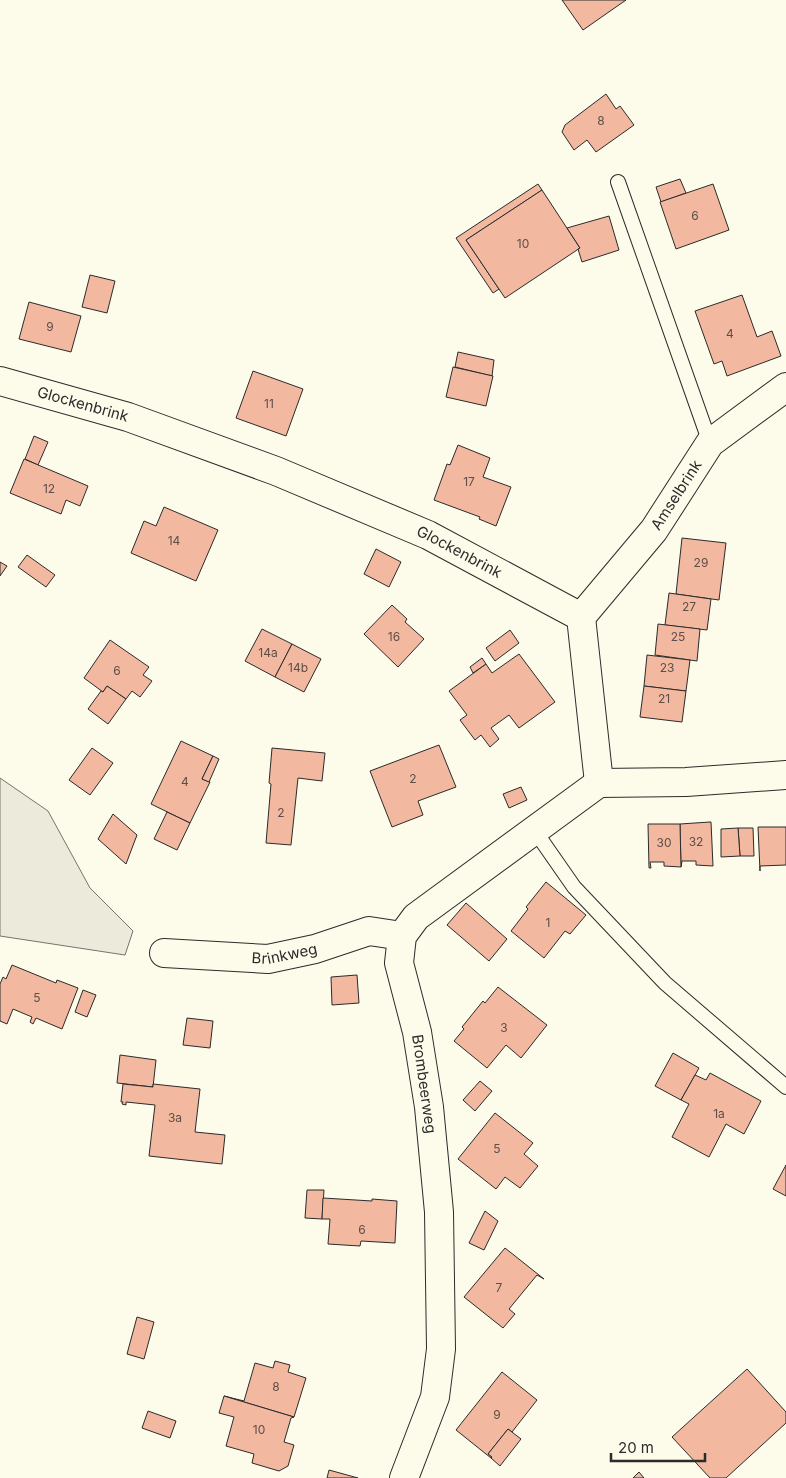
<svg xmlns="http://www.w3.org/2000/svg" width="786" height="1478" font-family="Inter,sans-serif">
<rect width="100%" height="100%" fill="#fdfbea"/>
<polygon fill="#ecebdb" stroke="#74746e" points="0,778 48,811 90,888 133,931 125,955 0,936"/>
<g fill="#f2b8a0" stroke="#2b2b2b">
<polygon points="562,0 626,0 583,30"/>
<polygon points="606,94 616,109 620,106 634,125 596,152 587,140 574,150 562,132 565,125"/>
<polygon points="680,179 686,193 661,202 656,187"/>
<polygon points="538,184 542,190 466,240 499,289 493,293 456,238"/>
<polygon points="713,184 729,230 676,249 660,202"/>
<polygon points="542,190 580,248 505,298 466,240"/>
<polygon points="609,216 619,250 582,262 578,249 580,248 567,228"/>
<polygon points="90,275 115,281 107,313 82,307"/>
<polygon points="742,295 757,337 772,331 781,356 727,376 722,361 714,364 695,311"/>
<polygon points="29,302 81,316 71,352 19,339"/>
<polygon points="458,352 494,360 492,376 455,367"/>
<polygon points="453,367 493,376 486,406 446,397"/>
<polygon points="253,371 303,389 286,436 236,418"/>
<polygon points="34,436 48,442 38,465 25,459"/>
<polygon points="458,445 490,458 483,477 511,487 496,526 479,519 480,517 434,500 447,464 450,465"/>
<polygon points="24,459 88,486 80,506 66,500 61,514 10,493"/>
<polygon points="164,507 218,530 196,581 131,553 144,521 156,526"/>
<polygon points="682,538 726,543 719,600 676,594"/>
<polygon points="376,549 401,562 389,587 364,574"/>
<polygon points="27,555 55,575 46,587 18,567"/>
<polygon points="0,562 7,566 0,576"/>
<polygon points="669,593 711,599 707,630 665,625"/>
<polygon points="392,605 407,619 405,622 424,639 398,667 364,634"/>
<polygon points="658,624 700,629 697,661 655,655"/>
<polygon points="262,629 292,644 275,677 245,661"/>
<polygon points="510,630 519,643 495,661 486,648"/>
<polygon points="110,640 149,667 143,675 152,681 140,697 132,691 126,699 107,686 103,692 84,678"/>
<polygon points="292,644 321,659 304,692 275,677"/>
<polygon points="519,654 555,702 519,728 509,715 491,728 499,739 490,747 481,735 475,740 460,720 467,715 449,691 486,664 492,673"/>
<polygon points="647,655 690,660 686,691 644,686"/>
<polygon points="482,658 486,664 473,673 470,667"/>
<polygon points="107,686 126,699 108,724 88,709 101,691 103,692"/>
<polygon points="644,686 686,691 682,722 640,717"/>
<polygon points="181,741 213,756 202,779 210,782 190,823 151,804"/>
<polygon points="439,745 456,787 418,801 423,815 392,827 370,771"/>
<polygon points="92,748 113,763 90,795 69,780"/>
<polygon points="272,748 325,753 322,781 298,778 291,845 266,843 271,784 269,783"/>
<polygon points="213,756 219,759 209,782 202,779"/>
<polygon points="521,787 527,800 509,808 503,794"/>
<polygon points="167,812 190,823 177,850 154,839"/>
<polygon points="113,814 137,835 126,864 98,839"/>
<polygon points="710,822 711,822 713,866 696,865 696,861 682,861 681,867 680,824"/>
<polygon points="648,824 680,824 681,867 664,866 664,862 650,862 651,868 649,868"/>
<polygon points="758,827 786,827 786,865 760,866 760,871"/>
<polygon points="738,828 753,828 754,856 740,856"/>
<polygon points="738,828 740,856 721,857 721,829"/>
<polygon points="546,882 586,915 570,934 565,931 544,958 511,931 528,909 526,907"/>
<polygon points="466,903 507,939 489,961 447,925"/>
<polygon points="12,965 56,983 57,980 78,988 62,1029 36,1018 33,1024 30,1022 32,1017 13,1009 7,1024 0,1021 0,984 3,977 6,979"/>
<polygon points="357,975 359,1003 332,1005 331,977"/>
<polygon points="498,987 547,1025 521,1058 506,1045 487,1068 454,1041 464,1029 462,1027 483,1001 485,1003"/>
<polygon points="83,990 96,995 87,1017 75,1012"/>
<polygon points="187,1018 213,1021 210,1048 183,1045"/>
<polygon points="673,1053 699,1068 681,1100 655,1086"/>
<polygon points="120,1055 156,1060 153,1087 117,1083"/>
<polygon points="710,1073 761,1101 744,1134 726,1124 709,1157 672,1137 689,1104 681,1100 695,1075 706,1080"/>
<polygon points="480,1081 492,1091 475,1111 463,1100"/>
<polygon points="123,1084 153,1087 153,1084 200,1089 195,1132 225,1135 222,1164 149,1156 155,1105 126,1102 126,1105 122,1104 123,1102 121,1102"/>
<polygon points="495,1113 533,1143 524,1154 538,1166 520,1188 505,1177 496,1189 458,1159"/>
<polygon points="786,1165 786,1196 773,1189"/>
<polygon points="307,1190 324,1190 322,1219 305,1218"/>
<polygon points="323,1198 372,1201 372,1199 397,1201 395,1243 361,1241 360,1246 328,1244 330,1219 322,1219"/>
<polygon points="485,1211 498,1221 484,1250 469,1243"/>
<polygon points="505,1248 544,1279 537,1275 509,1309 515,1314 503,1328 464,1297"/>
<polygon points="137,1317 154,1322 144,1359 127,1354"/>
<polygon points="275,1361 290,1365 288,1372 306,1378 294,1417 224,1396 244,1401 255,1363 273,1368"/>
<polygon points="747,1369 786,1412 786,1423 726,1478 710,1478 672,1437"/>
<polygon points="502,1372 537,1400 512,1432 508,1429 488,1454 492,1457 491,1458 456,1430"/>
<polygon points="224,1396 294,1417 291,1418 284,1442 294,1445 288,1466 279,1471 252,1463 254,1454 226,1446 234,1417 219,1413"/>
<polygon points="148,1411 176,1421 170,1438 142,1428"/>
<polygon points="508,1429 521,1439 500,1466 491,1458 492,1457 488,1454"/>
<polygon points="329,1470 358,1478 327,1478"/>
<polygon points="639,1472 644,1478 633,1478"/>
</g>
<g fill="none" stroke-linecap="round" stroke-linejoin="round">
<defs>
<g id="lane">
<polyline points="618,182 710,443"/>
<polyline points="535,831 574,887 665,983 786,1087"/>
</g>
<g id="street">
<path id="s1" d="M0,381L128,417L276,471L428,535L581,617L599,783"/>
<path id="s2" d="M581,617L654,530L710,443L786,387"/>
<polyline points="599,783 686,782 786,775"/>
<path id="s3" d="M164,953L268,959L315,949L369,931L402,936"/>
<polyline points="404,1478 435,1397 441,1349 439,1212 429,1107 417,1032 399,963 402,936 416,917 599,783"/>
</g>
</defs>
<use href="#lane" stroke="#2b2b2b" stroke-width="16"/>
<use href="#street" stroke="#2b2b2b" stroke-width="30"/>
<use href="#lane" stroke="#fdfbea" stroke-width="14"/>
<use href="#street" stroke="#fdfbea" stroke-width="28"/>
</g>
<g text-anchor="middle" stroke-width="4" stroke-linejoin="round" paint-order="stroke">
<g font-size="12" fill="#5d4e48">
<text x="601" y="125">8</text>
<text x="695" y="220">6</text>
<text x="523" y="248">10</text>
<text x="50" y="331">9</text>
<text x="730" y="338">4</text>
<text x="269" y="408">11</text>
<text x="469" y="486">17</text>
<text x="49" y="493">12</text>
<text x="174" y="545">14</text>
<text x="701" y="567">29</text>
<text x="689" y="611">27</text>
<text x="394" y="641">16</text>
<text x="678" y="641">25</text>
<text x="268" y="657">14a</text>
<text x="298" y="672">14b</text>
<text x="667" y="672">23</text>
<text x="117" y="675">6</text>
<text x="664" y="703">21</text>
<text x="413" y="783">2</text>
<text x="185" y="786">4</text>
<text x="281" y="817">2</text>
<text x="696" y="846">32</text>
<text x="664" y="847">30</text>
<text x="548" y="927">1</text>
<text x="37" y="1002">5</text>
<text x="504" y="1032">3</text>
<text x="719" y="1118">1a</text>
<text x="175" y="1122">3a</text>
<text x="497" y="1153">5</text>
<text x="362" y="1234">6</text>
<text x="499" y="1292">7</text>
<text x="276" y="1391">8</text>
<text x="497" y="1419">9</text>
<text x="259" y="1434">10</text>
</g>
<g font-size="15" fill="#2b2b2b" stroke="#fdfbea">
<text dy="5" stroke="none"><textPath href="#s1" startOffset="86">Glockenbrink</textPath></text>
<text dy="5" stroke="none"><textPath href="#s2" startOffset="155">Amselbrink</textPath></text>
<text dy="5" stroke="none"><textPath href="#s1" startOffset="491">Glockenbrink</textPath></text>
<text dy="5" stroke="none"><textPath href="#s3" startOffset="121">Brinkweg</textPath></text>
<text transform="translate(424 1084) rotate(82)" y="5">Brombeerweg</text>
</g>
</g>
<path d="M611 1453v8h94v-8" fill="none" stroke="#2b2b2b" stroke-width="2.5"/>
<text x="618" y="1453" font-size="15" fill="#2b2b2b" stroke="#fdfbea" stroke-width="4" paint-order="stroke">20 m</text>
</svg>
